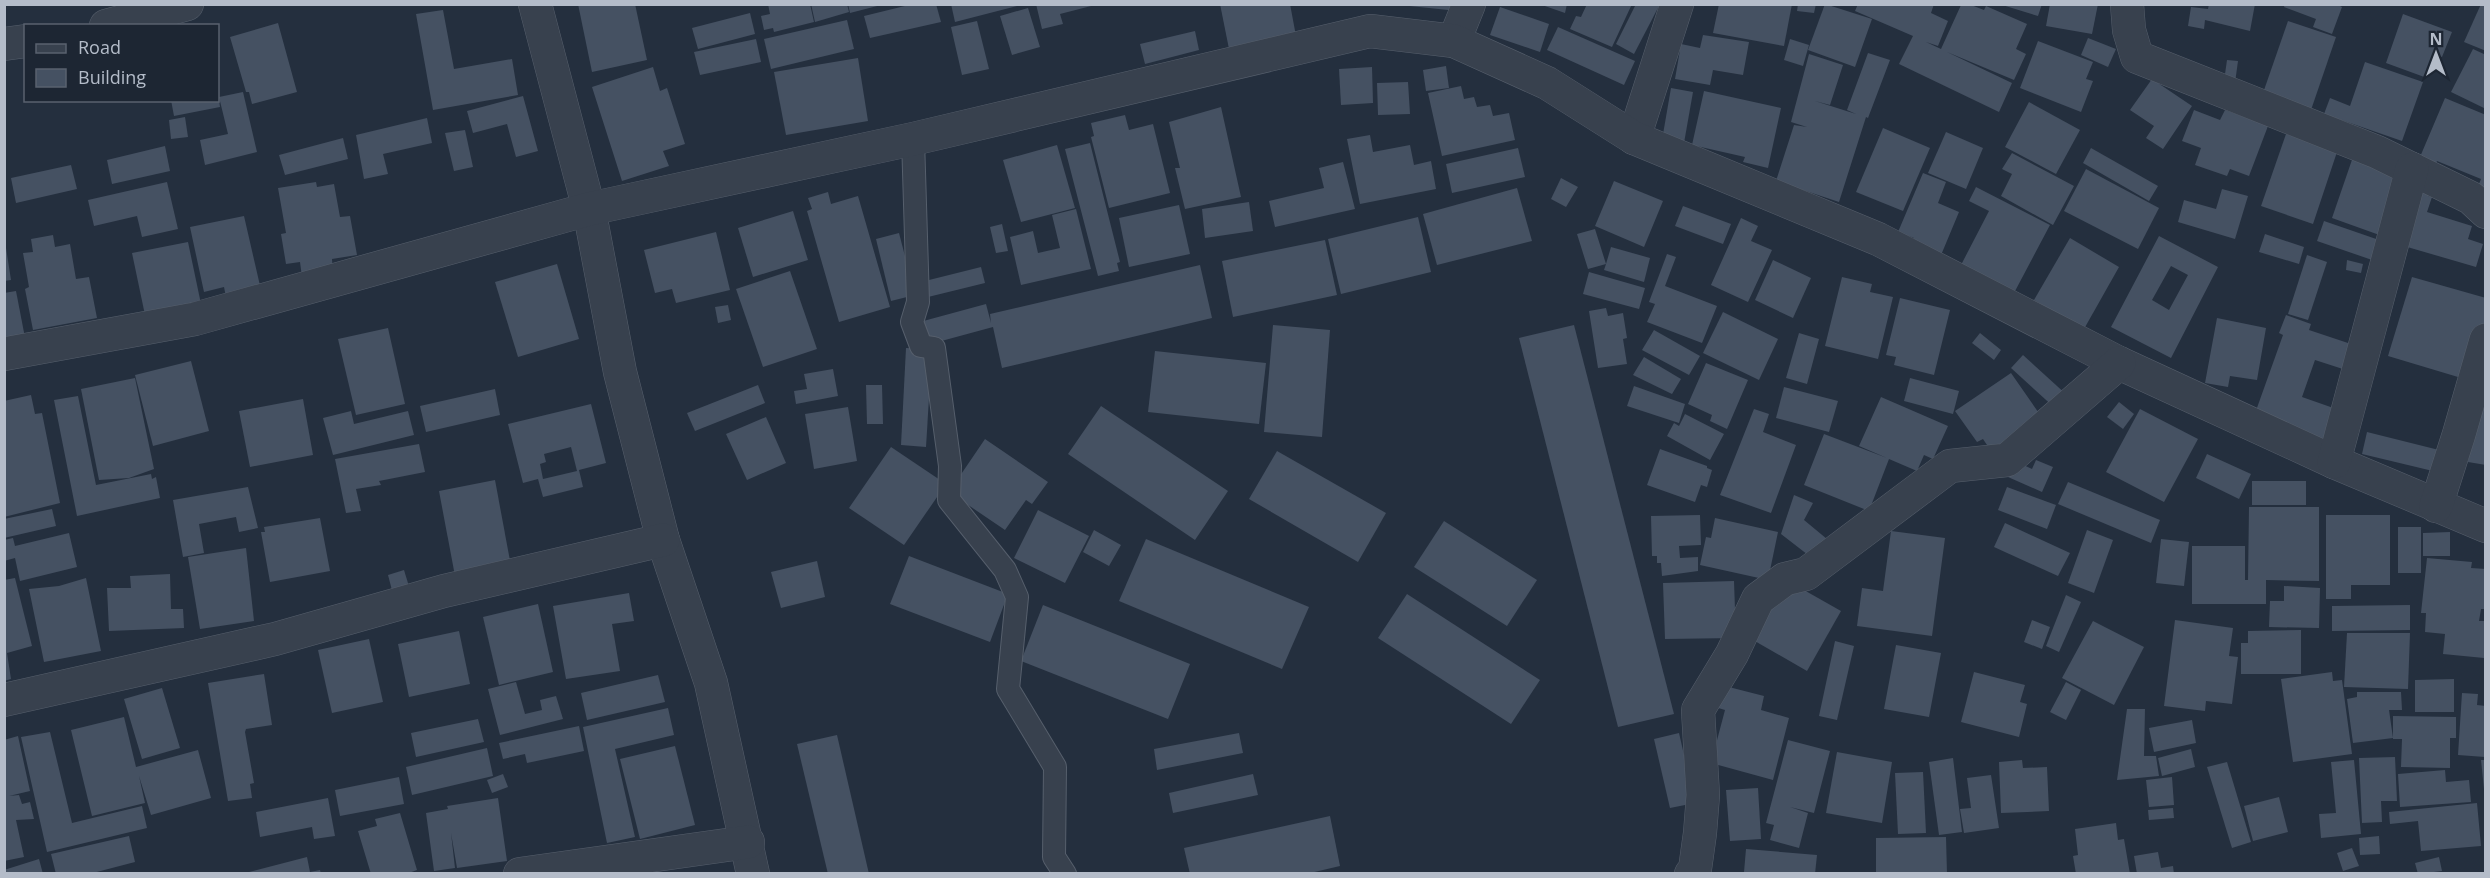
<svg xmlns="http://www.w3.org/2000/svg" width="2490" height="878" font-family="'Open Sans',sans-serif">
<rect width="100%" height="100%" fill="#242f3e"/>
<g fill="#455162" fill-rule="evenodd">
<polygon points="578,4 635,4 647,60 592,72"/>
<polygon points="768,4 810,4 814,22 774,32 773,28 764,30 761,16 770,14"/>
<polygon points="811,4 847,4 849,12 815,22"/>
<polygon points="848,4 881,4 881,5 850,13"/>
<polygon points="913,4 936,4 941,22 870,38 864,16"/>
<polygon points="951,4 1021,4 1021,5 955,22"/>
<polygon points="1036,4 1095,4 1095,5 1060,14 1063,24 1042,29"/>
<polygon points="1220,4 1290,4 1296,36 1229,49"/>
<polygon points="1390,4 1459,4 1458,11"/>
<polygon points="1539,4 1567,4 1565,13"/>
<polygon points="1587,4 1632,4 1612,47 1570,29 1576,16 1581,17"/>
<polygon points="1636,4 1660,4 1634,54 1616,44"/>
<polygon points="1719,4 1792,4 1784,46 1713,33"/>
<polygon points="1798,4 1816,4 1814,13 1797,11"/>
<polygon points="1825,4 1872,19 1855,67 1808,50"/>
<polygon points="1858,4 1934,4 1931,13 1948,21 1938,46 1926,42 1941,49 1961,5 1971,5 1984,10 1986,6 2027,24 2016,49 2026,54 2014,80 1947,52 2012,83 1999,112 1899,64 1913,36 1855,11"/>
<polygon points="1999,4 2042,4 2038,16"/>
<polygon points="2050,4 2098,4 2092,34 2046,26"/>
<polygon points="2209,4 2255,4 2250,31 2205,20 2204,29 2188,26 2191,7 2208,9"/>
<polygon points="2285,4 2336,4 2342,7 2332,34 2313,27 2316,19 2284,7"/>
<polygon points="2481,4 2486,4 2486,51 2464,42"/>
<polygon points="1500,7 1549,24 1540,52 1490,35"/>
<polygon points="1028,8 1040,47 1012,55 1000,16"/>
<polygon points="443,10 454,69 512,59 518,95 433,110 416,14"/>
<polygon points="750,13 755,34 698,49 692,28"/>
<polygon points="2403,14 2452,32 2442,57 2436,55 2427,78 2386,63"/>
<polygon points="847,20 854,49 771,69 764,39"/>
<polygon points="977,21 989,69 962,75 951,27"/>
<polygon points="2288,21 2336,37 2311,110 2263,93"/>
<polygon points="278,23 297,92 252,104 249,92 246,92 230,37"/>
<polygon points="1558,27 1635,61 1624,85 1547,50"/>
<polygon points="1195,31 1199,50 1145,64 1140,44"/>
<polygon points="1703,35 1749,42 1743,75 1713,70 1710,85 1675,79 1681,44 1700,48"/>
<polygon points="2088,38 2116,49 2108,67 2081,55"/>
<polygon points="756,39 761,62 700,75 694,52"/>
<polygon points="1790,39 1809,45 1803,66 1784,60"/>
<polygon points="2038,41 2093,62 2086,79 2093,81 2081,112 2020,88"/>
<polygon points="2473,49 2486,55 2486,109 2451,92"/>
<polygon points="1868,53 1890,60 1868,118 1866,117 1839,202 1776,181 1794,125 1807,127 1791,122 1809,54 1843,65 1830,105 1815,101 1856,114 1847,110"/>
<polygon points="858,58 868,121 786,135 774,72"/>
<polygon points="2227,60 2238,61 2235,83 2224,81"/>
<polygon points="2365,62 2423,82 2402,141 2324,114 2330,98 2350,106"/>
<polygon points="1446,66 1449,88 1426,91 1423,70"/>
<polygon points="653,67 660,91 667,88 685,144 663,151 669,166 622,181 592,87"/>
<polygon points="1372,67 1373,103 1341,105 1339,69"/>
<polygon points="2152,79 2192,106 2163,149 2146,138 2154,126 2130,110"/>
<polygon points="1408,82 1410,114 1378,115 1377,83"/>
<polygon points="1461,86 1464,99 1474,97 1477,107 1490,105 1493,116 1509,113 1515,140 1442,156 1428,93"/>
<polygon points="1671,88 1693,92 1684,143 1662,140"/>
<polygon points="1704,91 1781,108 1768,168 1743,162 1745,157 1692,145"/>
<polygon points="243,92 257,152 205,165 200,140 228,134 219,97"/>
<polygon points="523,96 538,151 516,157 507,124 473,133 467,111"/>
<polygon points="2445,98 2486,115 2486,193 2477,189 2481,179 2437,161 2433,171 2417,164"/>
<polygon points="171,100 219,100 220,107 174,116"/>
<polygon points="2029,102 2080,130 2056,174 2005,147"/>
<polygon points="1221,107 1241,197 1185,209 1175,168 1180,168 1169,122"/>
<polygon points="2194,110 2220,120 2225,110 2268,126 2249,176 2230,169 2227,176 2195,165 2201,148 2182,141"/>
<polygon points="1125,115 1129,130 1153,124 1170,193 1109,208 1091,137 1094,136 1091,123"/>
<polygon points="185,117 188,137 171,139 169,120"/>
<polygon points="427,118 432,143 383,154 388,174 364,179 356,135"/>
<polygon points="1883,128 1930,148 1903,211 1856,192"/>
<polygon points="465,130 473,167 454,171 445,133"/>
<polygon points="1946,132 1983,148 1966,189 1928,173"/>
<polygon points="2286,134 2337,152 2313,224 2261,206"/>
<polygon points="1370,135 1373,152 1410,145 1414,165 1431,161 1436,189 1360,204 1347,139"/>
<polygon points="343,138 348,159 285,175 279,155"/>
<polygon points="1090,143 1120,262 1117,263 1119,271 1098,276 1065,149"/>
<polygon points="1057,145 1075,208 1021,222 1003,160"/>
<polygon points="165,146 170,171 112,184 107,160"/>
<polygon points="1518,148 1525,177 1452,193 1446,164"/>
<polygon points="2091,148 2158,186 2149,201 2083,163"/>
<polygon points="2355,151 2408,169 2385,237 2332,218"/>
<polygon points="2012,153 2074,186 2053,225 2001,196 2012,174 2002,169"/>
<polygon points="1343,162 1355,209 1275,227 1269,201 1324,188 1319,168"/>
<polygon points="71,165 77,189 16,203 11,178"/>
<polygon points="2086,169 2159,208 2138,249 2064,211"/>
<polygon points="1923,173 1946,182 1938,203 1959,212 1939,260 1910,249 1914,238 1898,232"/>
<polygon points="1561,178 1578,187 1566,207 1551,199"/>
<polygon points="2417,178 2432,183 2428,196 2432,197 2427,212 2472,226 2468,239 2483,244 2476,267 2397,244"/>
<polygon points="1614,181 1663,201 1644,247 1595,226"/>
<polygon points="167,182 178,229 142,237 137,216 94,226 88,200"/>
<polygon points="316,182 317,187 334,184 340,217 350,216 357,255 332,259 333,272 302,277 300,262 286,264 281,234 286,233 278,188"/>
<polygon points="1976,187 2050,225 2014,293 1961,265 1989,211 1969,201"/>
<polygon points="1517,188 1532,241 1437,265 1423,214"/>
<polygon points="2222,189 2248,196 2235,239 2178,222 2184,200 2216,209"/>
<polygon points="828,192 831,204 858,196 890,307 839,322 807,211 812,209 808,198"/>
<polygon points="1249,202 1253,231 1205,238 1202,209"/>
<polygon points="1179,205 1190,254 1129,267 1119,218"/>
<polygon points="1683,206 1731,224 1723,244 1675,226"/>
<polygon points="1076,209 1091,269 1021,285 1010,237 1033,231 1038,253 1060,248 1052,215"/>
<polygon points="793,211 808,260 753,277 738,228"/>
<polygon points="244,216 261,290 226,297 224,287 204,292 190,227"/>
<polygon points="1418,217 1431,272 1341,294 1328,239"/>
<polygon points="1741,218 1758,226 1751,241 1772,250 1748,302 1711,285"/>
<polygon points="2324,221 2382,241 2375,261 2317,241"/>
<polygon points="1002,224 1008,251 996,253 990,227"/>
<polygon points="1595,229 1606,264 1611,247 1650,258 1644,282 1604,270 1606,264 1588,269 1577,234"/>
<polygon points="716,232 730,290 676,303 672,289 655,293 644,250"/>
<polygon points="899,233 915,295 891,301 876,239"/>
<polygon points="2265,234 2304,247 2299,264 2259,252"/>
<polygon points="53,235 55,247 70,244 76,279 89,277 97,318 33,330 25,289 29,287 23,253 33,252 31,239"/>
<path d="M2159,236L2218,267L2171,358L2111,327ZM2171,266L2188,275L2169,310L2152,300Z"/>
<polygon points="2070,238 2119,267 2084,329 2034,300"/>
<polygon points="1325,240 1337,295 1233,317 1222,261"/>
<polygon points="188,242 201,304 145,315 132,253"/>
<polygon points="6,248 11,280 4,281 4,249"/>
<polygon points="1667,254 1676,257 1665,286 1717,306 1702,343 1647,322 1655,304 1649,302"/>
<polygon points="2307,255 2327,262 2308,320 2288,314"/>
<polygon points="1773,260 1811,278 1793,318 1755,300"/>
<polygon points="2347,260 2363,264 2361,273 2346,270"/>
<polygon points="557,264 579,339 518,357 495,282"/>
<polygon points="1200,265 1212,318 1002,368 993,327 923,346 916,323 986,304 991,323 990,314"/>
<polygon points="981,267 985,283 924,298 921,282"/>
<polygon points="790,271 817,349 763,367 736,289"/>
<polygon points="1589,272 1645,288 1639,309 1583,294"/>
<polygon points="1842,277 1872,284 1870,292 1893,297 1878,359 1825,346"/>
<polygon points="2412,277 2486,298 2486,320 2468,380 2388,356"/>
<polygon points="16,291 27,348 4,352 4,293"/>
<polygon points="1900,298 1950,310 1934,375 1894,365 1896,357 1886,355"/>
<polygon points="728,305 731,320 718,323 715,307"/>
<polygon points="1606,308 1608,316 1623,313 1627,338 1623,339 1627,364 1598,368 1589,311"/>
<polygon points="1723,312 1778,339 1759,380 1703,353"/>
<polygon points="2286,315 2311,324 2309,330 2357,346 2349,371 2315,360 2302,397 2342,411 2331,446 2253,419 2283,335 2279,333"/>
<polygon points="2217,318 2266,328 2257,380 2230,376 2228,387 2205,383"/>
<polygon points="1273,325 1330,330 1322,437 1264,432"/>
<polygon points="1574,325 1674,714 1618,727 1519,338"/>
<polygon points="388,328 405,404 356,415 338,339"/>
<polygon points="1654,330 1700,356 1689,375 1642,350"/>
<polygon points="1799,333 1819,339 1807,384 1786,378"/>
<polygon points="1980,333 2001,350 1994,360 1972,343"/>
<polygon points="906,348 932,349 926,447 901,445"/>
<polygon points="1155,351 1266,363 1259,424 1148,412"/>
<polygon points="2023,355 2068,396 2056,409 2011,368"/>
<polygon points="1644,357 1681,379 1672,394 1633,375"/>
<polygon points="191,361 209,431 153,446 135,375"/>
<polygon points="1706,363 1748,380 1727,429 1710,421 1712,415 1688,404"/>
<polygon points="833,369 838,396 796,404 794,391 807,389 804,374"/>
<polygon points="2011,373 2043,419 1993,454 1983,439 1977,442 1955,411"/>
<polygon points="135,378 154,469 129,478 99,480 81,389"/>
<polygon points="1910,378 1959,391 1953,414 1904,401"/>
<polygon points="2479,380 2486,381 2486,465 2468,462"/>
<polygon points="758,385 765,403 695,431 687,413"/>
<polygon points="866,385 882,385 883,424 867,424"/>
<polygon points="1634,386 1685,404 1679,423 1627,406"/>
<polygon points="1784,387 1838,401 1829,432 1776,418"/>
<polygon points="495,389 500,415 426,432 420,406"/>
<polygon points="31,395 35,414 42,413 60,503 4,517 4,401"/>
<polygon points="78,396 96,485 151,474 152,479 156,477 160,498 77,516 54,400"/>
<polygon points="1881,397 1948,426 1933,459 1924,455 1917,471 1889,459 1869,511 1804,485 1824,434 1887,458 1859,446"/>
<polygon points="303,399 313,455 250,467 239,411"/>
<polygon points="2119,402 2134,414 2123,429 2107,417"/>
<path d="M591,404L606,463L579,470L583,487L543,497L538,479L523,483L508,424ZM571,447L577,471L543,479L540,464L546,462L544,454Z"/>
<polygon points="1101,406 1228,491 1195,540 1068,454"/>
<polygon points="848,407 857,461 814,469 805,414"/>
<polygon points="1754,409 1769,414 1763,432 1796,445 1771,513 1720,495"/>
<polygon points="2140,409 2198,439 2164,502 2106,472"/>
<polygon points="351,411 354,424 408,411 414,435 333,455 323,418"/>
<polygon points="1685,414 1724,434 1710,460 1667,436 1674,423 1679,426"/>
<polygon points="766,417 786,463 747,480 726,434"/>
<polygon points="2367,432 2443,451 2437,472 2362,454"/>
<polygon points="985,439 1048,482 1032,504 1026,500 1005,530 949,492"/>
<polygon points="419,444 425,472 379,481 381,485 356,489 361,511 346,513 335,459"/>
<polygon points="891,447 946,484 904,545 849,508"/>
<polygon points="1660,449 1707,466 1707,468 1712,470 1707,487 1701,485 1695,502 1647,485"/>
<polygon points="1277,451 1386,513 1358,562 1249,499"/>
<polygon points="2207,454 2251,474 2239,499 2196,478"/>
<polygon points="2036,460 2053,467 2042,492 2008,477 2015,461 2032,469"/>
<polygon points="495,480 511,566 455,576 439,491"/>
<rect x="2252" y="481" width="54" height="24"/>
<polygon points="2068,482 2160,520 2151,543 2058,504"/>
<polygon points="248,487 258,528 239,532 236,517 199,524 204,553 183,557 173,500"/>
<polygon points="2007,487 2056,505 2047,529 1998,510"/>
<polygon points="1794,495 1813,503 1804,520 1833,544 1812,558 1781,534"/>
<polygon points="2249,507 2319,507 2319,581 2266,580 2266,604 2192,604 2192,546 2245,546 2245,580 2248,580"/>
<polygon points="52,509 56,526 4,538 4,519"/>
<polygon points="1038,510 1089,536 1065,583 1014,558"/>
<polygon points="1700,515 1701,545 1679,546 1680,558 1698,557 1698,571 1662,576 1661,563 1657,563 1657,556 1652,556 1651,516"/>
<polygon points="2326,515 2390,515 2390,585 2351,585 2351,599 2326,599"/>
<polygon points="320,518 330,571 270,582 261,532 265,532 264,527"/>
<polygon points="1715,518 1778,532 1768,580 1700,565 1706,537 1711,538"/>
<polygon points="1444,521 1537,580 1507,626 1414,567"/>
<polygon points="2005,523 2070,553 2058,576 1994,547"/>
<rect x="2398" y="527" width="23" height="46"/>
<polygon points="1094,530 1121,545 1109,566 1083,552"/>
<polygon points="2087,530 2113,540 2094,593 2068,583"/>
<polygon points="1891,531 1945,538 1932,636 1857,626 1862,588 1883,591"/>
<polygon points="2450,532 2450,556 2423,556 2423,533"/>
<polygon points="69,533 77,567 20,581 15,558 4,561 4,540 13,538 15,546"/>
<polygon points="1146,539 1309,607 1282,669 1119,601"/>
<polygon points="2161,539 2189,542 2184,586 2156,583"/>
<polygon points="246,548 254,621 200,629 188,557"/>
<polygon points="909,556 1008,594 990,642 890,604"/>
<polygon points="2427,558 2472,562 2471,568 2486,569 2486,609 2481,609 2479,621 2486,621 2484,658 2443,654 2445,634 2425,632 2426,613 2421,613"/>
<polygon points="817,561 825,597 781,608 771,572"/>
<polygon points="404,570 411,593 394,598 388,575"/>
<polygon points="170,574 171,609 183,609 184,628 109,631 107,588 131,588 130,576"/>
<polygon points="15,578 32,646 7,653 11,679 4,681 4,580"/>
<polygon points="86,578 101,651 44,662 29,589 59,586"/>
<polygon points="1734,581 1736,638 1665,639 1663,583"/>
<polygon points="1788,581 1841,611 1807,671 1753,640"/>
<polygon points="2284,586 2320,588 2319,628 2269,627 2270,601 2284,601"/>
<polygon points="629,593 634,621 612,624 620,671 566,679 553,606"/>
<polygon points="1407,594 1540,680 1511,724 1378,638"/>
<polygon points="2066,595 2081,602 2059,652 2046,646"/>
<polygon points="538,604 553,672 499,685 483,617"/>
<polygon points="1043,605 1190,664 1168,719 1021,661"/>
<polygon points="2410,605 2410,630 2332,631 2332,606"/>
<polygon points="2032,620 2050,627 2042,649 2024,642"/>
<polygon points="2175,620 2233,628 2229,656 2238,657 2232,704 2206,701 2205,711 2164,706"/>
<polygon points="2093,621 2144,647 2114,705 2062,678"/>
<polygon points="2301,630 2301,674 2241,674 2241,643 2248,643 2248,631"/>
<polygon points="459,631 470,684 409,697 398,644"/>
<polygon points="2347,633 2410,633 2408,689 2344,687"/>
<polygon points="369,639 383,702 332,713 318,650"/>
<polygon points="1835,641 1854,646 1837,720 1819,716"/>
<polygon points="1896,645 1941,653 1929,717 1884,709"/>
<polygon points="1974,672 2025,685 2020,702 2027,704 2019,737 1961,722"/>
<polygon points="2332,672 2333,681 2342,680 2352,754 2293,762 2281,679"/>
<polygon points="264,674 272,725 246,729 245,732 254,783 250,784 252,798 228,801 208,683"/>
<polygon points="658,675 665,702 587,720 581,693"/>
<polygon points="2454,679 2454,712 2415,712 2415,680"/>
<polygon points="516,682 525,714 542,710 540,700 556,696 563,719 500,735 488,689"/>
<polygon points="2066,682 2081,690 2066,720 2050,712"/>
<polygon points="1721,685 1764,696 1761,710 1789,718 1773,780 1711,763 1725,710 1715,707"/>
<polygon points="162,688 180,748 142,759 124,699"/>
<polygon points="2357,692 2401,692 2402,710 2389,710 2393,738 2353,743 2347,699 2357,697"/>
<polygon points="2462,693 2478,694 2477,705 2486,706 2485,757 2458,755"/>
<polygon points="668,708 674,735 615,749 635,837 607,843 583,727"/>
<polygon points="2127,709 2145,709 2144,756 2156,756 2159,776 2117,780"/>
<polygon points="2393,716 2456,717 2456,738 2450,738 2450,768 2401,767 2402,739 2393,739"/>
<polygon points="124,717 136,767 198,750 211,798 151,815 139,776 145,803 92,816 71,730"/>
<polygon points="478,719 484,742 416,757 411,733"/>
<polygon points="2192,720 2196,743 2154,752 2149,728"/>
<polygon points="579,726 584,751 527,763 525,754 503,759 499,743"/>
<polygon points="50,732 72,823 142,806 147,828 47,852 21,737"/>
<polygon points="1239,733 1243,753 1157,770 1154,749"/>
<polygon points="1679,733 1695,803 1670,808 1654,739"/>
<polygon points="837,735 869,874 828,874 797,744"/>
<polygon points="18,736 30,791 9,796 19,795 22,804 30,802 34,819 16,820 24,857 4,861 4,740"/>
<polygon points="1788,740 1830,751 1814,813 1790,807 1808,813 1799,848 1770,840 1774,825 1766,823"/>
<polygon points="675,746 695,825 640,839 620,759"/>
<polygon points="487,748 493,776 412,795 406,767"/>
<polygon points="2191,749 2195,767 2162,776 2158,758"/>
<polygon points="1837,752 1892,762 1882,823 1826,813"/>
<polygon points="2395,757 2397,801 2381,801 2382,822 2362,823 2359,758"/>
<polygon points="1953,758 1962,832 1939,835 1929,762"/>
<polygon points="2022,760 2023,768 2047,767 2049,811 2001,813 1999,762"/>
<polygon points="2354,760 2361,834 2321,838 2319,814 2336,813 2331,762"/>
<polygon points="2481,760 2486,760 2486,788 2484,789"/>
<polygon points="2227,762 2251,842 2232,848 2207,767"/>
<polygon points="2445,770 2446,782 2469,780 2471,802 2400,807 2398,774"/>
<polygon points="1923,772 1926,833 1898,834 1895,773"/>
<polygon points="503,774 508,787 492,793 487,780"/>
<polygon points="1253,774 1258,795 1173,813 1169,793"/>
<polygon points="1991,775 1999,828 1964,833 1960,809 1971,808 1967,778"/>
<polygon points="399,777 404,804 340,816 335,790"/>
<polygon points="2172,777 2174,805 2149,807 2146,780"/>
<polygon points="1758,788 1761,839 1730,841 1726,790"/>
<polygon points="2279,797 2288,832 2253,841 2244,806"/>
<polygon points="328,798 335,836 314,839 312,827 260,837 256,812"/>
<polygon points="498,798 507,861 457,868 451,833 455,868 434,871 426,813 448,809 447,806"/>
<polygon points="2477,803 2481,846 2421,851 2418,821 2390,824 2389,812"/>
<polygon points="2173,808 2174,818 2149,820 2148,810"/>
<polygon points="400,813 417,870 406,874 371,874 358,831 377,826 375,819"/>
<polygon points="1330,816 1340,866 1306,874 1190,874 1184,848"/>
<polygon points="2116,823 2118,840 2124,839 2130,874 2076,874 2073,856 2078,855 2075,829"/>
<polygon points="129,836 135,862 89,874 56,874 51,854"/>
<polygon points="2379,836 2380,854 2360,855 2359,838"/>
<polygon points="1946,837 1947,874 1876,874 1876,838"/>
<polygon points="2352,848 2359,866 2343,871 2337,853"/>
<polygon points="1746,849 1817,855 1815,874 1744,872"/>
<polygon points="2158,852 2161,868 2173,866 2174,874 2137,874 2134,856"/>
<polygon points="307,857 310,872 320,870 321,874 241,874"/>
<polygon points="2439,857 2442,871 2418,874 2415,863"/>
<polygon points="39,859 43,874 4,874 4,870"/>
</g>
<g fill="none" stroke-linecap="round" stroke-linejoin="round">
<defs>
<polyline id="lane" points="913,139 918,302 912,322 921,346 934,348 950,466 949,500 1005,570 1017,597 1008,689 1055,767 1054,857 1065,874"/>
<g id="street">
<polyline points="535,4 589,209 620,372 663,540 711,683 753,874"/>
<polyline points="2127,4 2129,30 2137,57 2377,152 2471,198 2486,212"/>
<polyline points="106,26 187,4"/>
<polyline points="1454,41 1469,4"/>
<polyline points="4,44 26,41"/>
<polyline points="1634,138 1677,4"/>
<polyline points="4,354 195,319 589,209 913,139 1370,31 1454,41 1547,83 1634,138 1878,239 2119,363 2334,462 2486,526"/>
<polyline points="2334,462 2412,169"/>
<polyline points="2436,506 2459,434 2486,340"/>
<polyline points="4,700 275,639 444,591 663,540"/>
<polyline points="520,874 748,842"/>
<polyline points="1691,874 1695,869 1700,833 1703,795 1698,710 1732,654 1758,599 1785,579 1806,574 1950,466 2007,460 2119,363"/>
</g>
</defs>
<use href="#lane" stroke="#565f6c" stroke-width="24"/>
<use href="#street" stroke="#565f6c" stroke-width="34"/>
<use href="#lane" stroke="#38414e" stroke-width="22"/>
<use href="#street" stroke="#38414e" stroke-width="33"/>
</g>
<rect width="2490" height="878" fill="none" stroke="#b4bcc9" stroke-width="12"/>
<rect x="24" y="24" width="195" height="78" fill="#1d2633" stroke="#59626f" stroke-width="1.5"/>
<rect x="36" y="44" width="30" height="9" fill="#38414e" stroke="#59626f" stroke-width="1.5"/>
<text x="78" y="54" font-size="18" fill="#b4bcc9">Road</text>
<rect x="36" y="69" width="30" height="18" fill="#455162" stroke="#59626f" stroke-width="1.5"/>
<text x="78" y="84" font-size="18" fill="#b4bcc9">Building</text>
<g transform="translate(2436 54)" stroke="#1d2633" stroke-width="4.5" paint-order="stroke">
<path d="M0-4.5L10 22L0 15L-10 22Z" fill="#b4bcc9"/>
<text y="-9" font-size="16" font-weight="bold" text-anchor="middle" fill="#b4bcc9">N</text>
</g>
</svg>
